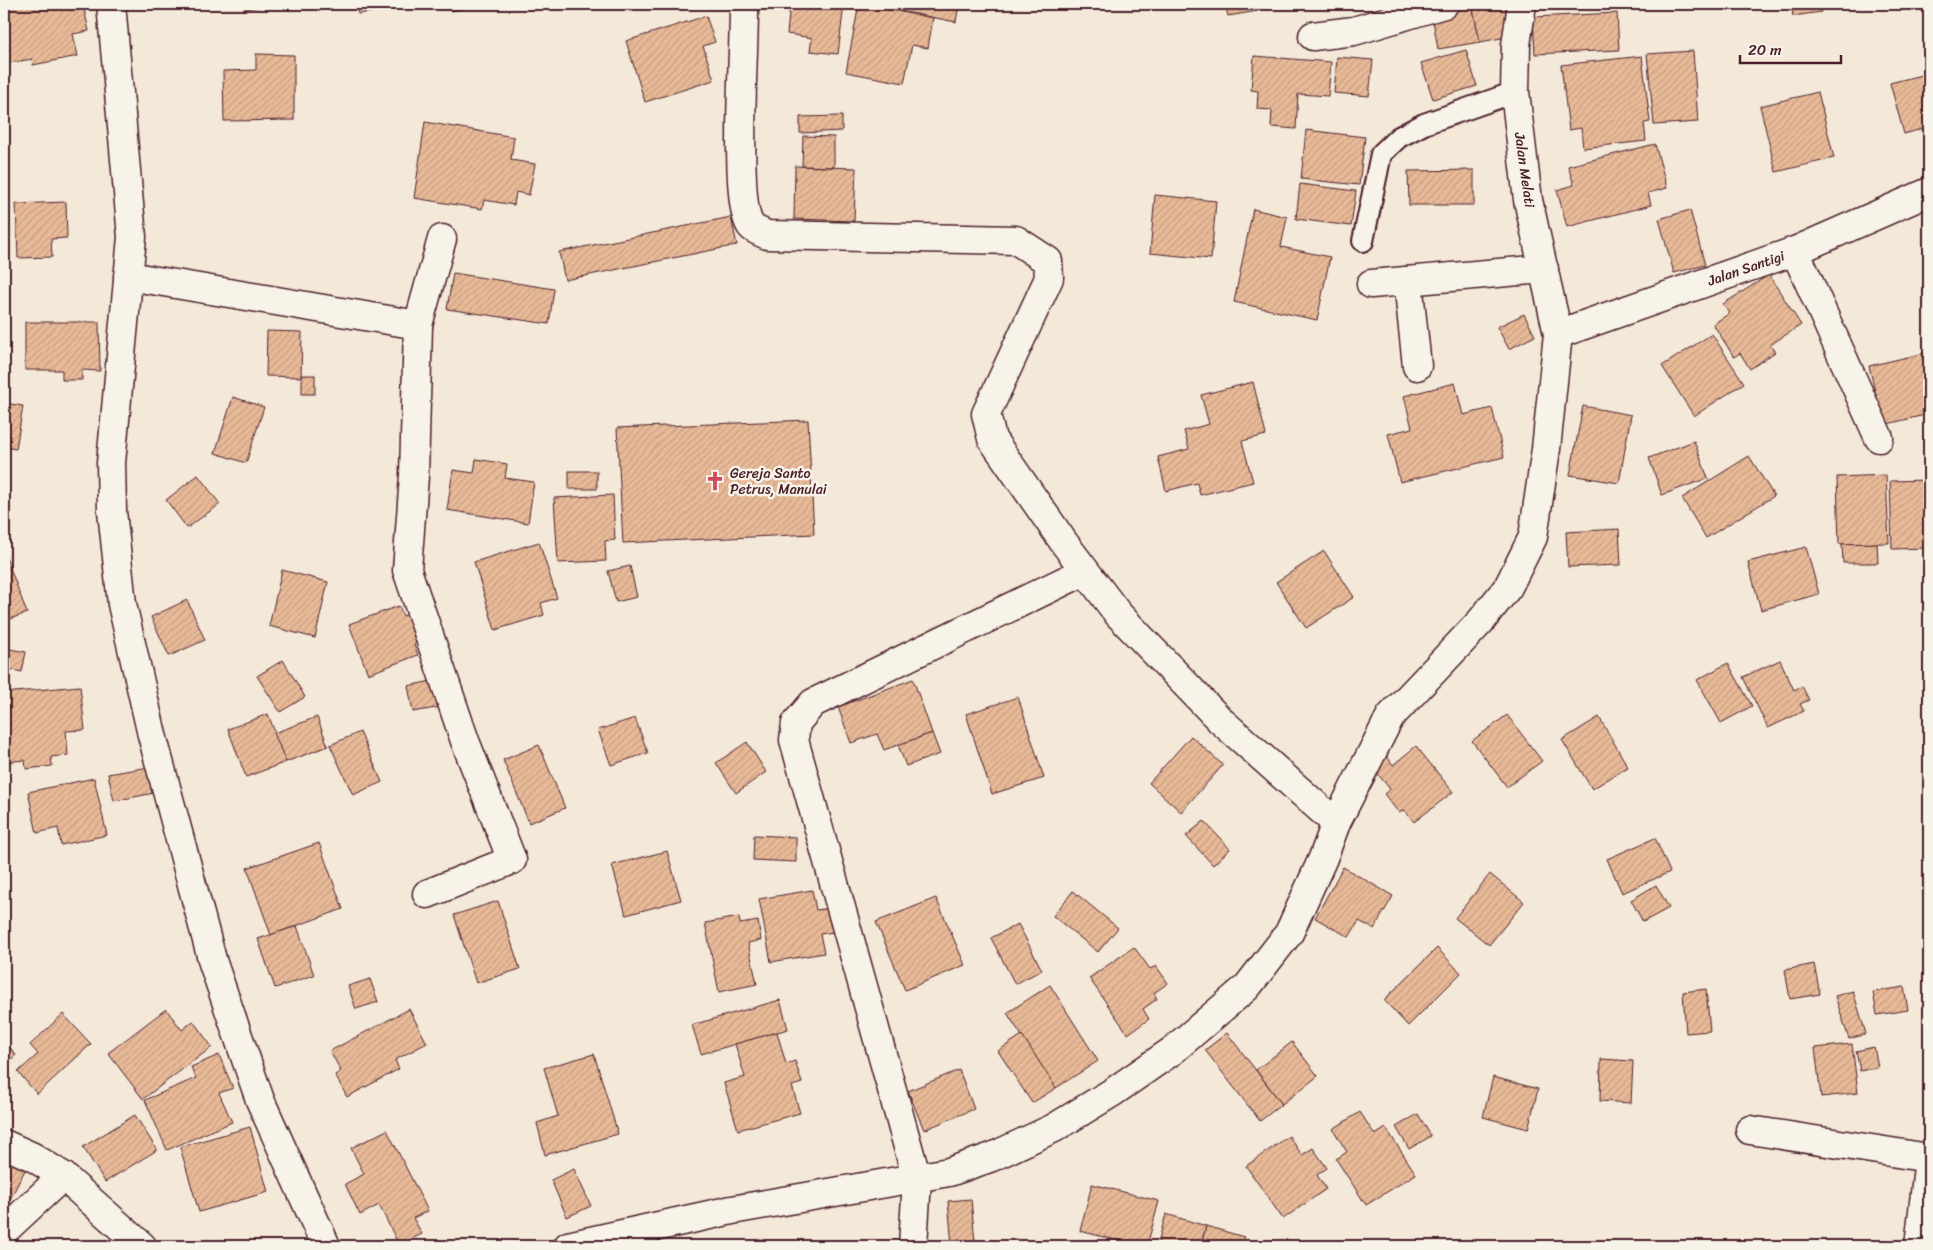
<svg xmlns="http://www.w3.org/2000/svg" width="1933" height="1250" font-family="Sriracha,sans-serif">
<defs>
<pattern id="building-hatch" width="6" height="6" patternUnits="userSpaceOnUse" patternTransform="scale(1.25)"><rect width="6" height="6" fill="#e8ba98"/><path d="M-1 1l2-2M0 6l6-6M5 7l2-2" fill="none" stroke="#c89f83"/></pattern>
</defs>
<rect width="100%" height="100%" fill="#f4e8d8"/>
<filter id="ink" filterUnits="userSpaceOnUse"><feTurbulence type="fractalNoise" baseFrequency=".02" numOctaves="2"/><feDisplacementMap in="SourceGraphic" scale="10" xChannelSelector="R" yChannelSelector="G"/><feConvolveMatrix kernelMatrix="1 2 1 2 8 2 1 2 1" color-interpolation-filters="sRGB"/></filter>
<g filter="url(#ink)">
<g fill="url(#building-hatch)" stroke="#4a1f2b">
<polygon points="4,4 83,4 89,31 73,34 78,56 33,65 32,59 4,64"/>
<polygon points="245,4 281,4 245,9"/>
<polygon points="356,4 422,4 358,14"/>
<polygon points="449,4 483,4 451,11"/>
<polygon points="790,4 844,4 838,54 810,51 812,38 787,34"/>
<polygon points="859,4 933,18 928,48 912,45 904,83 846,72"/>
<polygon points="902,4 959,4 956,22 900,11"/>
<polygon points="1225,4 1257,4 1258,11 1228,16"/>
<polygon points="1458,4 1472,4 1480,42 1438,49 1431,9"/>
<polygon points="1472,4 1506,4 1512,36 1480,42"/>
<polygon points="1791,4 1819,4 1821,12 1793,16"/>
<polygon points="1617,13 1619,50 1535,54 1533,17"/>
<polygon points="706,16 715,42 703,46 714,80 645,102 626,41"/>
<polygon points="1466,50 1477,86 1433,99 1421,63"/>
<polygon points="1693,51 1698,122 1654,125 1647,54"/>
<polygon points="256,54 294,55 294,120 224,121 223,71 256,70"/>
<polygon points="1254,56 1331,62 1328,96 1298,94 1296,129 1271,127 1272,110 1257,109 1258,91 1251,90"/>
<polygon points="1642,56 1650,122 1644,123 1646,141 1583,148 1581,128 1569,130 1561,65"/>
<polygon points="1337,57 1373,60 1369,96 1334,93"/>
<polygon points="1929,73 1929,127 1904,134 1890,83"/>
<polygon points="1818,92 1834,158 1776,172 1760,106"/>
<polygon points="842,116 842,131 800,133 800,117"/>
<polygon points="425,122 514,137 511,160 535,164 529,195 516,192 514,205 484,200 482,209 414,198"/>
<polygon points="1306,130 1365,137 1359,185 1301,179"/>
<polygon points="803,136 834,137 834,167 802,166"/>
<polygon points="1655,144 1667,188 1648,193 1651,205 1567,227 1557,190 1574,185 1568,166"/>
<polygon points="795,166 856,168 854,221 794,219"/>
<polygon points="1474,170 1474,205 1409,205 1408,171"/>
<polygon points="1300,184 1356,191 1351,226 1296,219"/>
<polygon points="1155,195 1216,201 1211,259 1150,253"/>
<polygon points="66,202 67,238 51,239 52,257 18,258 16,204"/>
<polygon points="1253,209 1287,217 1281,247 1330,257 1317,320 1234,302"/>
<polygon points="1690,210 1705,265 1674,273 1659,219"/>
<polygon points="731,217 737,245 565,280 559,252"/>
<polygon points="453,273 554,289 549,324 447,309"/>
<polygon points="1769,275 1801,325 1770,345 1775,352 1750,369 1740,353 1734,357 1713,324 1730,313 1723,304"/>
<polygon points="1524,314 1535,336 1509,349 1497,327"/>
<polygon points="25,322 99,322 100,371 82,370 82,380 62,380 62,370 25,370"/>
<polygon points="267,331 302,332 301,377 266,376"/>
<polygon points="1712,334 1744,383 1694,416 1662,366"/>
<polygon points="1929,352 1929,414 1883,425 1869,366"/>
<rect x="302" y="375" width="13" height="19"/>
<polygon points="1253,382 1266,435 1242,441 1253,482 1200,495 1197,483 1166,491 1158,457 1189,449 1184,431 1209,424 1201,395"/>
<polygon points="1455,383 1463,415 1492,408 1504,457 1400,482 1388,434 1412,428 1404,396"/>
<polygon points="233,397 264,407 246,463 215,453"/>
<polygon points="4,403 23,406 16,449 4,447"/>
<polygon points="1583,406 1631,415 1619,483 1570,475"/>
<polygon points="808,420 814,534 623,543 617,428"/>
<polygon points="1694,441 1708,478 1662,495 1649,458"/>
<polygon points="1749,456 1774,496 1706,538 1682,498"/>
<polygon points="476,459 507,464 505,478 534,482 528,523 447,510 453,470 474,473"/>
<rect x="569" y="471" width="28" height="18"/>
<polygon points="198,475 220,504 187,528 166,500"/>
<polygon points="1886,475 1889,543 1839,544 1837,477"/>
<polygon points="1929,480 1929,548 1892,549 1890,481"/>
<polygon points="613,495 615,540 605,541 606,561 558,563 554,498"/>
<polygon points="1619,529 1621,565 1568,567 1566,532"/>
<polygon points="539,542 557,598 541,603 544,615 495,630 474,562"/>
<polygon points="1877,543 1878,563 1843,563 1842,544"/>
<polygon points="1806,547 1819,594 1761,610 1748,562"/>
<polygon points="1324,551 1354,597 1306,628 1276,582"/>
<polygon points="4,552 27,613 4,621"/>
<polygon points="630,566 637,597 616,602 608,571"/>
<polygon points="282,570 328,582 315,638 269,626"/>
<polygon points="187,600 205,640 169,656 151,617"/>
<polygon points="399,606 403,616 416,611 427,640 414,644 418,655 368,674 349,624"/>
<polygon points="4,648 26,652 22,672 4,668"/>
<polygon points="283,660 305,697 280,712 257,676"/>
<polygon points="1780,660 1794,690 1802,686 1809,700 1800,704 1804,711 1768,728 1743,677"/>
<polygon points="1728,663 1752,706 1721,723 1697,680"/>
<polygon points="913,679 932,733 884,750 877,734 851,743 838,707"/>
<polygon points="436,680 441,707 413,712 408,686"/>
<polygon points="80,686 85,730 66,731 68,755 51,757 52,766 26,769 25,760 4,762 4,693"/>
<polygon points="1018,697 1044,778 992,794 966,714"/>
<polygon points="268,714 286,762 246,777 228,729"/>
<polygon points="1507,715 1542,761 1507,787 1472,741"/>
<polygon points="317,717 328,746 286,762 274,733"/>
<polygon points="1599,717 1628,767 1592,789 1562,740"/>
<polygon points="635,718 648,753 611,765 598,730"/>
<polygon points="360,732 382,782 353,795 330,745"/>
<polygon points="932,733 940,754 906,766 898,745"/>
<polygon points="1191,736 1223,765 1181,812 1149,783"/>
<polygon points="747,742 766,772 736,793 716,763"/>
<polygon points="539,745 565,808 529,823 503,760"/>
<polygon points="1416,746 1453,792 1414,822 1404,810 1399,813 1384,794 1390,789 1372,767 1386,755 1393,765"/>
<polygon points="149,767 154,793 114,801 108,774"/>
<polygon points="94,778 107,835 61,845 58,828 37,833 28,792"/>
<polygon points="1204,821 1230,849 1213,865 1186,836"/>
<polygon points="754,835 796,837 796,862 753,860"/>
<polygon points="1655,838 1670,872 1622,893 1607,859"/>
<polygon points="319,843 343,909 271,935 247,868"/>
<polygon points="667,851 681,900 626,915 612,865"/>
<polygon points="1343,867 1393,896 1374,929 1359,921 1349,937 1315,918"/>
<polygon points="1490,874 1524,902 1489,945 1455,918"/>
<polygon points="1656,885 1669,908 1643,922 1631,900"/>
<polygon points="812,890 816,910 830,908 834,932 820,934 824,953 771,962 759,899"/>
<polygon points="1073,891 1118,928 1098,952 1053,916"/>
<polygon points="936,898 965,965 905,990 876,922"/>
<polygon points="498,901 520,969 476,983 454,915"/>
<polygon points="739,917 740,924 758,921 761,940 748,943 757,984 719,992 705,923"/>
<polygon points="1018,924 1042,970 1015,984 991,938"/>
<polygon points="297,926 314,975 275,988 258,939"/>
<polygon points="1134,947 1150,969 1156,966 1168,983 1154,993 1157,999 1143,1009 1149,1019 1128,1034 1089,978"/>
<polygon points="1437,948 1461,973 1408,1026 1384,1000"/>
<polygon points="1814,964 1820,994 1790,999 1785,970"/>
<polygon points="370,979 378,1002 356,1009 348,986"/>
<polygon points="1050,985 1098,1061 1056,1088 1007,1013"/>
<polygon points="1904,987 1908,1010 1877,1015 1873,992"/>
<polygon points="1706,989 1710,1031 1686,1033 1683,992"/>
<polygon points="1853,991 1866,1034 1849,1039 1835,996"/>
<polygon points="780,1000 788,1029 701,1054 692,1025"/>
<polygon points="166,1009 182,1030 193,1021 212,1047 143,1099 108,1053"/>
<polygon points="409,1009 427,1043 395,1060 399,1069 347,1097 335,1075 341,1071 330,1051"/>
<polygon points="63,1014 91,1044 37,1094 18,1072 38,1054 30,1045"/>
<polygon points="777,1032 786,1064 795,1061 802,1083 792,1086 800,1113 738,1130 724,1083 745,1077 735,1044"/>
<polygon points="1227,1033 1282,1104 1260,1121 1205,1050"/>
<polygon points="1022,1035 1056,1088 1032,1103 998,1051"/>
<polygon points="4,1040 16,1055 4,1066"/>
<polygon points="1292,1042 1318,1076 1282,1104 1256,1070"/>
<polygon points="1852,1044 1858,1093 1821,1097 1815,1048"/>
<polygon points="1874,1047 1878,1067 1860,1071 1856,1051"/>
<polygon points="594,1054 618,1134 545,1155 537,1123 558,1116 544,1068"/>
<polygon points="219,1055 233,1088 219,1093 232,1122 167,1150 145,1100 196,1078 191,1067"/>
<polygon points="1601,1059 1633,1061 1631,1103 1600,1101"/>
<polygon points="959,1070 974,1109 924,1130 908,1091"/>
<polygon points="1493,1077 1538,1089 1528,1129 1483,1117"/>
<polygon points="1360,1112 1375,1135 1386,1128 1416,1174 1366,1205 1336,1159 1347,1152 1333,1129"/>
<polygon points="1418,1114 1431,1136 1409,1149 1396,1127"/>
<polygon points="135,1115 157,1150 105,1182 83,1147"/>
<polygon points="250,1127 268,1192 199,1212 180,1147"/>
<polygon points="387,1130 428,1211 413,1218 422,1234 399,1245 379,1205 360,1215 345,1184 364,1174 351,1148"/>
<polygon points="1289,1136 1302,1155 1313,1148 1327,1168 1317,1175 1326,1189 1283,1219 1246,1166"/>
<polygon points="4,1159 25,1170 4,1211"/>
<polygon points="574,1169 591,1206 567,1217 551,1180"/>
<polygon points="1092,1184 1159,1201 1147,1246 1139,1246 1080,1231"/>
<polygon points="971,1199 975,1242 952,1245 948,1201"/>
<polygon points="1166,1214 1206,1226 1201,1246 1157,1246"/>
<polygon points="1206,1226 1244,1237 1241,1246 1201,1246"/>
</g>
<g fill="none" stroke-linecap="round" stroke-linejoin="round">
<defs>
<polyline id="lane" points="1363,241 1381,154 1399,137 1424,124 1515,92"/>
<g id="street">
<polyline points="111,4 132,237 111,463 112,511 122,604 152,735 213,963 260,1100 326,1246"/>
<path d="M744,4C745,41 733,203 751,226C754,230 763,233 767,235L1016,240L1048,261L1049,278L986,414L992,439L1065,544L1118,614L1220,720L1336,823"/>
<polyline points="1313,36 1354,31 1444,4"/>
<polyline points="1795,251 1879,438"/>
<polyline points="128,276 418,325 414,476 407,570 465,741 512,860 427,894"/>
<polyline points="1408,281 1417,366"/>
<polyline points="1371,284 1544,269"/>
<polyline points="418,325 442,239"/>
<polyline points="1558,334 1795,251 1929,192"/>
<polyline points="1750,1130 1929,1158 1919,1246"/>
<polyline points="4,1144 33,1157 63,1176 142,1246"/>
<polyline points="4,1231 63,1176"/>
<polyline points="568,1246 732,1210 949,1172 992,1157 1054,1128 1113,1092 1172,1051 1247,987 1289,933 1323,858 1336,823 1390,717 1481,621 1508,587 1533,537 1546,449 1558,334 1528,200 1515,92 1516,45 1522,4"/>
<polyline points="913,1246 917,1179 794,740 796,723 813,703 1085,571"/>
</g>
</defs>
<use href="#lane" stroke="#4a1f2b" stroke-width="24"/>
<use href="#street" stroke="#4a1f2b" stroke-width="31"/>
<use href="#lane" stroke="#f7f3e8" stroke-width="20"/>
<use href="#street" stroke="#f7f3e8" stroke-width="28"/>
</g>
</g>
<defs>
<symbol id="church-bare" viewBox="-9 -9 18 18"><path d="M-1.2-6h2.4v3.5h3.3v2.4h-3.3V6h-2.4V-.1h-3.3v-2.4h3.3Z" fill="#d1495b" stroke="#f7f3e8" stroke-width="2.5" paint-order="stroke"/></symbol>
</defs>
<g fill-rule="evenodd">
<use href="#church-bare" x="701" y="467" width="28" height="28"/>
</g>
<g text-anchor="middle" stroke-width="5" stroke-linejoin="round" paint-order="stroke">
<g font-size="14" fill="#4a1f2b" stroke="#f7f3e8">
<text transform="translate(1525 170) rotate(82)" y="5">Jalan Melati</text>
<text transform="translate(1746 268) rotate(-19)" y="5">Jalan Santigi</text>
</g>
<g font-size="14" fill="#4a1f2b" stroke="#f7f3e8" text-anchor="start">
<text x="730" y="478">Gereja Santo<tspan x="730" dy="16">Petrus, Manulai</tspan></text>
</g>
</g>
<rect width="1933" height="1250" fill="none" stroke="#f7f3e8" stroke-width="20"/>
<rect x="10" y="10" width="1913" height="1230" fill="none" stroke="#4a1f2b" stroke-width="2" filter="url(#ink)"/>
<path d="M1740 55v8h101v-8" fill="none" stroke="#4a1f2b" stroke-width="2.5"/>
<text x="1748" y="55" font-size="15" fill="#4a1f2b" stroke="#f7f3e8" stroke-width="4" paint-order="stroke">20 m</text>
</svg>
